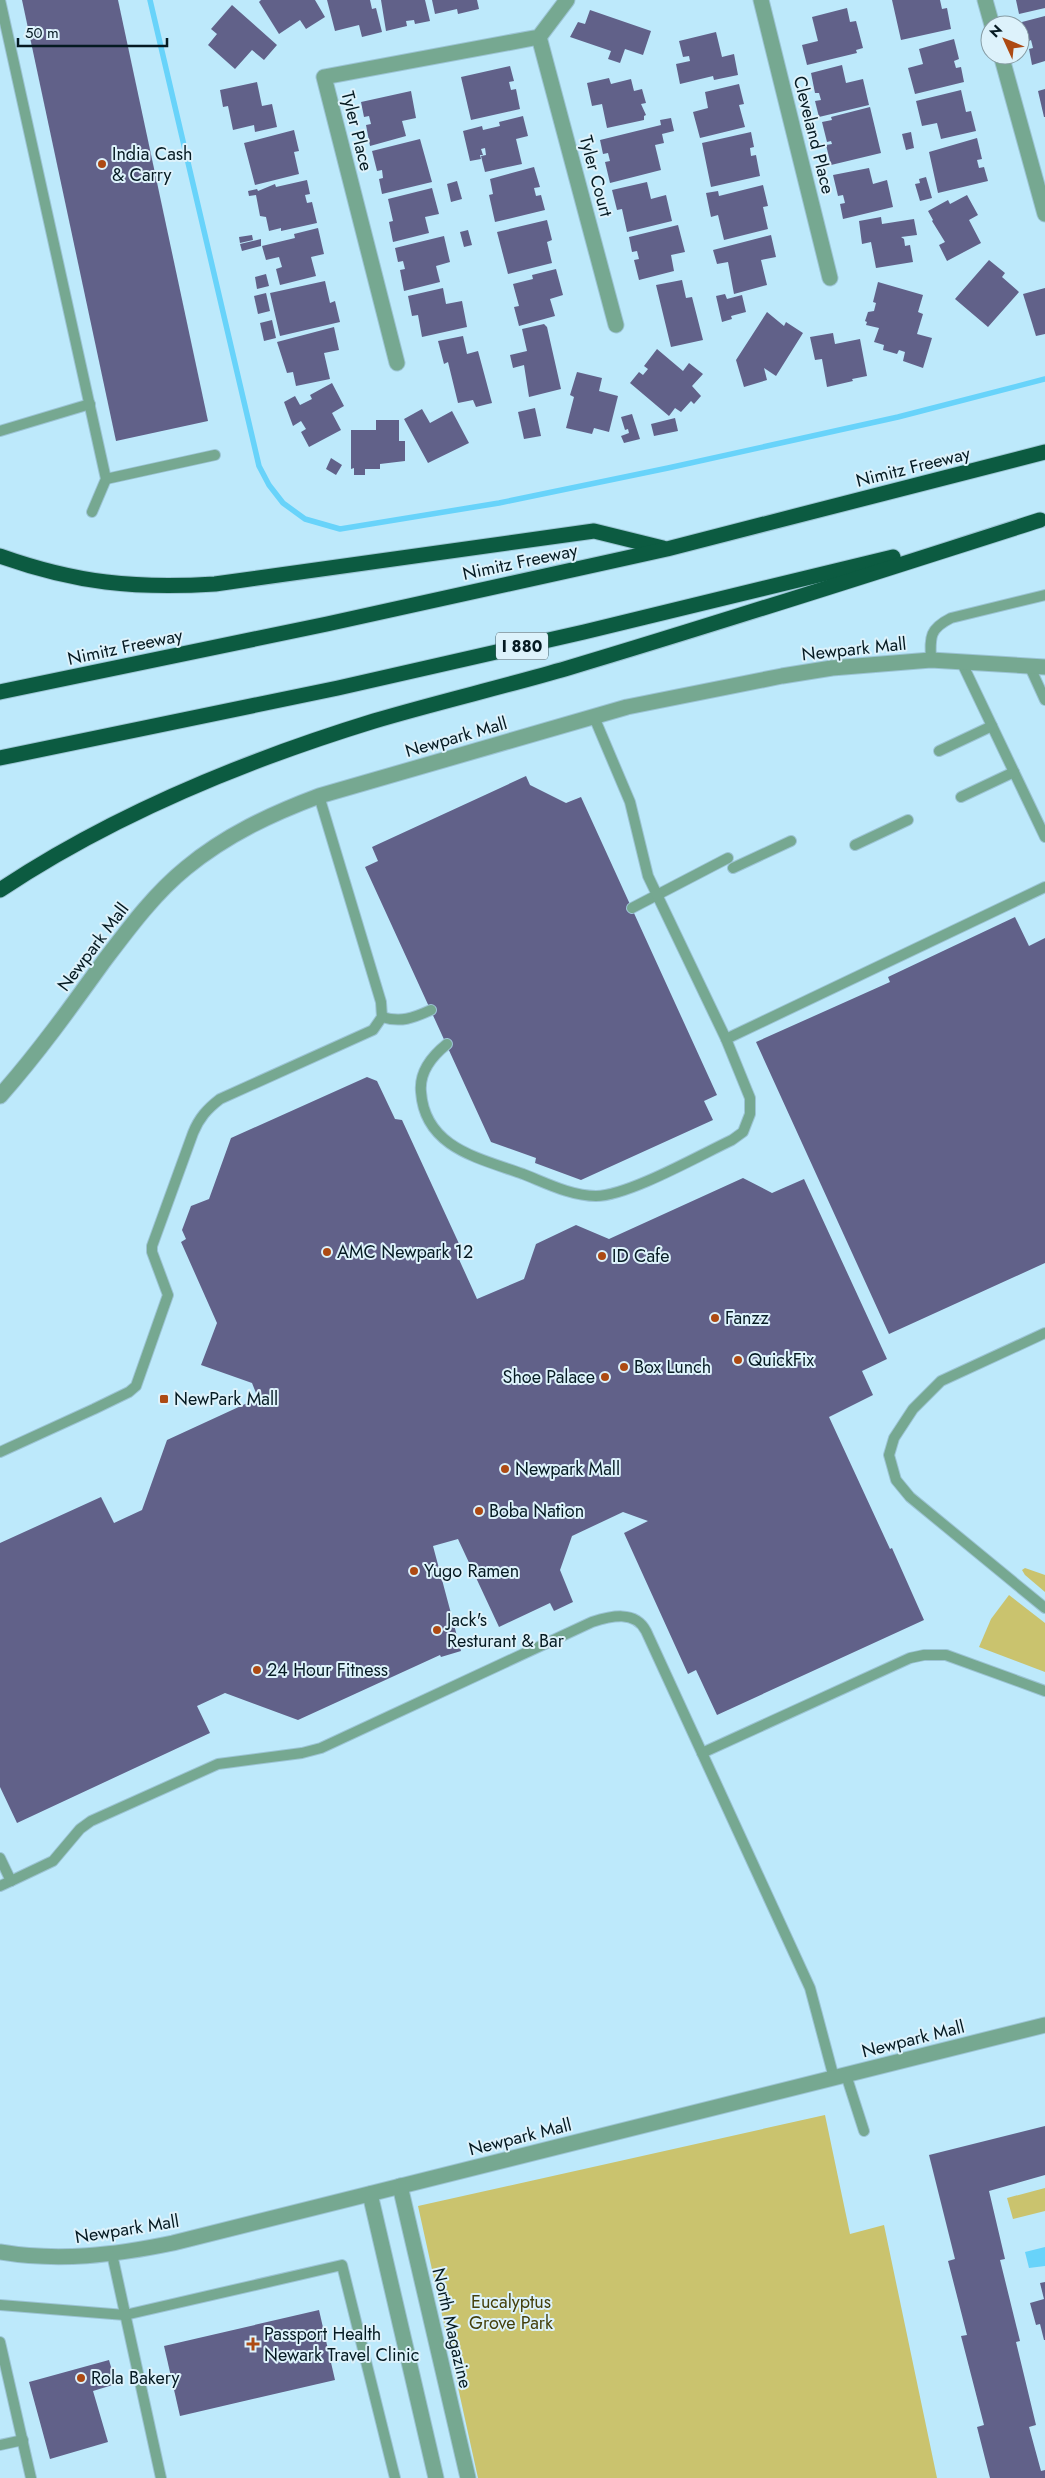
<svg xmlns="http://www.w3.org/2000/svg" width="1045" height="2478" font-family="Jost,sans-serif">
<rect width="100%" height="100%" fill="#bde9fb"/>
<g fill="#cac36e">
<polygon points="1025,1568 1045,1575 1045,1592 1025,1575 1022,1570"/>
<polygon points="1009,1595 1045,1623 1045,1672 979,1647 991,1619"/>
<polygon points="825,2115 850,2234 884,2225 937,2478 478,2478 418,2206"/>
<polygon points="1045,2188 1045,2211 1013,2219 1007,2198"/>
</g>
<polygon fill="#68d3fa" points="1045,2247 1045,2266 1029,2268 1025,2252"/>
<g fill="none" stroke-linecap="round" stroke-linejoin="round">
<polyline stroke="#68d3fa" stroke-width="5.5" points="150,0 259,466 269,485 283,503 305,519 340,529 499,503 668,468 898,417 1045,379"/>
</g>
<g fill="#616189">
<polygon points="22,0 118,0 208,421 116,441"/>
<polygon points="261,0 315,0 325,17 306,29 300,20 279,34 259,2"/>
<polygon points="327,0 370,0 372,9 376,8 382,32 362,37 359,25 335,31"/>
<polygon points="381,0 425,0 430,21 415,24 414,20 406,21 407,26 386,31"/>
<polygon points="432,0 477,0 479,9 458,14 457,9 435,14"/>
<polygon points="892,0 940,0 942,9 947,8 951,29 901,40"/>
<polygon points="1016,0 1045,0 1045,8 1019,14"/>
<polygon points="232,5 277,45 264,60 252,50 235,69 208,45 217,34 211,29"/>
<polygon points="847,8 850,22 856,21 863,48 856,50 857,53 807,65 802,45 818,41 812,17"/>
<polygon points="590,10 651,31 643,55 625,49 620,63 608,59 611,51 570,37 578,22 585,24"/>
<polygon points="1045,16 1045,61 1032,65 1029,49 1033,48 1031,40 1027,42 1022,22"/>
<polygon points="716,32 722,57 734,54 738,75 714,80 713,76 680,84 676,64 690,61 689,56 683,57 679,41"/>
<polygon points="954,39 959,59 954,61 956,68 961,67 964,82 915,94 908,68 923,64 919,49"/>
<polygon points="842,65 846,83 863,79 869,105 819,117 815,101 821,100 819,93 815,93 811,73"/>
<polygon points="510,66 514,81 509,82 511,90 516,89 520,109 471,120 461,77"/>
<polygon points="609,78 611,84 631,79 634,91 642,89 646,103 641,104 646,115 644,116 644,120 607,128 602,104 592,106 587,83"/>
<polygon points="257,82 262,106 272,104 277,127 255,132 254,125 233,130 228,106 223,107 220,90"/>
<polygon points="739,84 744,104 739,105 745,127 700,138 693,112 708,108 705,92"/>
<polygon points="1045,89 1045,117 1044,117 1038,91"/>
<polygon points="961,90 966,112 971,111 976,131 941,139 937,123 922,126 916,101"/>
<polygon points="411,91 416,118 402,121 406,136 370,146 366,125 371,124 369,116 364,117 361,102"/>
<polygon points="870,107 881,153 831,165 826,145 832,144 831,141 827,142 822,122 832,120 831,117"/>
<polygon points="523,116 528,136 516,139 522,164 485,172 481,156 486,155 485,148 481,149 483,155 480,155 481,159 470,161 463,131 482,126 483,130 500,126 499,122"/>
<polygon points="671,118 674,131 662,134 664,143 655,145 661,170 610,183 605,162 610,161 608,153 603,154 600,140 661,125 660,120"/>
<polygon points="294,130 299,151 294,152 299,174 255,185 244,143"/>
<polygon points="751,132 754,147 750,148 751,156 756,155 760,176 711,187 702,143"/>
<polygon points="911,132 914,148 906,150 902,134"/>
<polygon points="977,138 982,159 977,160 979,168 984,167 988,181 938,193 929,152"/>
<polygon points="420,139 432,182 382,194 379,179 383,178 382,170 377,171 372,151"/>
<polygon points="534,167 540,187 534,188 536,196 541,195 545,210 495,222 489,195 493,194 490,179"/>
<polygon points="869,168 873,184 887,180 893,207 843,219 840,204 845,203 843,195 838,196 833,175"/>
<polygon points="926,177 932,198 920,201 915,184 920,183 919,179"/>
<polygon points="307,180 310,194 305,195 307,203 312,202 317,223 281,231 281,228 269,231 266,217 260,216 256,195 249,196 248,191 257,189 258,191 275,184 276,187"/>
<polygon points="457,181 462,199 451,202 447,184"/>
<polygon points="647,182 651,199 666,195 672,221 627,232 622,209 617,210 612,190"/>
<polygon points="763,185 768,206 763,207 768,229 724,240 718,215 711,217 706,193 718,191 719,196"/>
<polygon points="432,188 439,214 425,217 429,233 393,242 389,222 393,221 388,199"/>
<polygon points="967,195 978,215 969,220 981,243 947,261 939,245 945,242 932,221 933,220 928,211 948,200 950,204"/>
<polygon points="881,217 882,224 914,219 917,235 901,237 904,239 905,246 910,245 913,262 876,268 871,242 862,244 859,221"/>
<polygon points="547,220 552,240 547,242 552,263 508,274 497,232"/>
<polygon points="678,225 685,252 671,255 674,271 639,280 634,260 639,259 637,251 632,252 629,237"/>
<polygon points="318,228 324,254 311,257 316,276 280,285 276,269 282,267 279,257 266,260 262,246 295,238 294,234"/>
<polygon points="468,230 472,245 464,247 460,232"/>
<polygon points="252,235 253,240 240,243 239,237"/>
<polygon points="771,235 776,257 761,260 767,285 734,294 728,262 717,264 713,250"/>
<polygon points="444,236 450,262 436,266 440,282 404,291 400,270 405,269 403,261 398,262 395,248"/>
<polygon points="261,239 261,246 242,251 240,244"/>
<polygon points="989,260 1005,273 1002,277 1019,292 988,327 955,299"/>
<polygon points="556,269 563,295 550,299 555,316 519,326 514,307 519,306 513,284 533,279 532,275"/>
<polygon points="266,274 269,286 257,289 255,277"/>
<polygon points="682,280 686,298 692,297 703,340 671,347 656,285"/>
<polygon points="325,281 330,303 335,301 340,322 280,336 270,293"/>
<polygon points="878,282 923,295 918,312 923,314 917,334 932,338 923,368 903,361 905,352 899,350 897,354 883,350 884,345 874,342 879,328 866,325 867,322 865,321 868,312 874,311 876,303 873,302"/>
<polygon points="443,288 446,304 462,301 467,327 422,337 418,315 412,316 408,296"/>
<polygon points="1045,288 1045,334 1036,336 1023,294"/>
<polygon points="266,293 270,311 258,314 254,296"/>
<polygon points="725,294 727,299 742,295 746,312 731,316 732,319 722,322 716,296"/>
<polygon points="767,312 784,326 786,322 803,333 776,376 764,368 767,380 744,387 736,360"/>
<polygon points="272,320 276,338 264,341 260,323"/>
<polygon points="544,324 547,327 561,389 529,397 524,365 513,368 510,355 527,351 522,329"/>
<polygon points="334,327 339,350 324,353 330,379 296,386 293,372 287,373 277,342"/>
<polygon points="833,333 835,344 860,339 867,376 852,379 853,381 827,387 822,359 815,360 810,337"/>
<polygon points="463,336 467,354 478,351 492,403 476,407 473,400 458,403 448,362 444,364 438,341"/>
<polygon points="657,349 683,371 689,363 703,374 692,386 701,396 694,404 691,401 681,412 675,408 669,416 630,383 639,372 643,375 648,369 644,366"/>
<polygon points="577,372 602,378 599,391 618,396 609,432 594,428 592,434 566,428 574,397 570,395"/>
<polygon points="332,383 344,406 332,413 341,430 309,447 301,432 306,429 301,421 293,426 284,402 295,396 300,405 312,399 310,395"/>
<polygon points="535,408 541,436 524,439 518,412"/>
<polygon points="422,409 430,423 452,411 469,443 428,463 404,419"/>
<polygon points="632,414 640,439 624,443 621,436 629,433 628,429 625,430 621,417"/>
<polygon points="675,418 678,431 654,436 651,424"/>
<polygon points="376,420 399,420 399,441 405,441 405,461 380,464 380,469 365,469 365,475 354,475 354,468 351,469 351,430 376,430"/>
<polygon points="331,458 342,465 336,475 326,469"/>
<polygon points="526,776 530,785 566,803 581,797 717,1095 704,1101 713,1120 581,1180 535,1163 536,1158 491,1142 365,867 378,861 372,847"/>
<polygon points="1015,917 1029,946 1045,938 1045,1263 889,1334 756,1042 890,982 888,977"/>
<polygon points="367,1077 377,1081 395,1119 402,1120 461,1248 457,1255 477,1299 524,1279 536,1244 576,1225 609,1239 743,1178 772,1193 804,1179 887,1359 862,1371 873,1395 829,1417 890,1549 892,1548 924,1620 717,1715 696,1670 688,1674 624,1533 648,1521 623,1512 572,1536 560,1570 573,1602 554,1611 550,1603 499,1627 458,1539 433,1546 461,1651 441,1657 440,1655 298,1720 225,1693 197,1706 210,1733 17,1823 0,1787 0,1543 101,1497 114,1523 142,1510 167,1440 258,1398 252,1383 201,1365 217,1323 181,1242 186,1239 182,1230 191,1206 209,1199 231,1138"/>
<polygon points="1045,2126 1045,2175 989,2191 1005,2259 1000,2260 1020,2341 1016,2342 1036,2425 1029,2427 1041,2471 1045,2470 1045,2478 990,2478 977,2427 984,2425 961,2336 967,2335 948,2261 955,2259 929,2155"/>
<polygon points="1045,2282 1045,2340 1044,2340 1040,2324 1036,2325 1030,2303 1044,2299 1040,2283"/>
<polygon points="319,2310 335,2380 180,2416 164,2346"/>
<polygon points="109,2360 116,2384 93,2391 108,2442 50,2459 29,2382"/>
</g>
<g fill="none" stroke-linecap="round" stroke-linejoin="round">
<defs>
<g id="lane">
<polyline points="0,0 106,479 92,512"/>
<polyline points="0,431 90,404"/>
<polyline points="106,479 215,455"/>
<path d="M931,660C930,637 929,629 951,618L1045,595"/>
<polyline points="961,661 1045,837"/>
<polyline points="1029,665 1045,700"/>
<polyline points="939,751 992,726"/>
<polyline points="961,797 1014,772"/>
<polyline points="855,845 908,820"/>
<polyline points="733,868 791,841"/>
<polyline points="632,908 728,858"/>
<path d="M382,1017C401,1023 413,1018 431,1010"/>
<polyline points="726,1039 1045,887"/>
<path d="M447,1044C432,1056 419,1072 421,1092C425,1148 479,1158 523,1174C546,1183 571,1196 596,1196C628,1196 700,1155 732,1140L743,1132L750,1114V1098L726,1039L648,876L630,802L594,717"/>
<polyline points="1045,1333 941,1381 913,1409 894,1438 889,1455 896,1480 910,1497 1045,1608"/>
<path d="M0,1452L94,1409L129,1392L136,1386L168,1295L152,1252V1246L193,1133C199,1118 207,1109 220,1099L373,1030L382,1017L381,1002L319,796"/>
<polyline points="702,1753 910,1658 924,1655 946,1655 1045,1691"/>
<polyline points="0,1858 11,1881 0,1886"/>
<path d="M11,1881L53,1861L80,1829L91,1821L218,1764L302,1753L321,1748L592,1622C611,1616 635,1610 646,1631L810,1988L834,2078"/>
<polyline points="846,2075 864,2131"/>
<polyline points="112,2254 161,2478"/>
<polyline points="0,2305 125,2315 342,2265 395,2478"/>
<polyline points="0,2342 31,2478"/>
<polyline points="0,2445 23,2440"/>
</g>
<g id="street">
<polyline points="761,0 830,278"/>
<polyline points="985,0 992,25"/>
<polyline points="539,37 616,325"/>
<polyline points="1001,55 1045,214"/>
<polyline points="397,363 324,77 539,37 567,0"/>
<path d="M0,1096C38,1053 71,1007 104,961C129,928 154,894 186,868C226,835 271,814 319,796L627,707L782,676L832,668L931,660L1045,667"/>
<polyline points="400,2186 468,2478"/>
<polyline points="370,2194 436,2478"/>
<path d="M0,2252C59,2262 115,2255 173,2243L1045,2025"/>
</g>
<g id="highway">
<path d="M0,556C76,583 135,589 215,584L594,531L663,548"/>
<polyline points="0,692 327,624 667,549 1045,452"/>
<polyline points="0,758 338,688 584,632 893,557"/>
<path d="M0,890C114,814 244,761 374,721C438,702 503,687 568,668C726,621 883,570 1040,520"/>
</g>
</defs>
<use href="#lane" stroke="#9cc4d4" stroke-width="12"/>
<use href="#street" stroke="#9cc4d4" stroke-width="17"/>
<use href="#highway" stroke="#9cc4d4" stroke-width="17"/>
<use href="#lane" stroke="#76a891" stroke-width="10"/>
<use href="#street" stroke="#76a891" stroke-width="15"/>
<use href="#highway" stroke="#0c5b41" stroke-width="15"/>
</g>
<g fill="#ad4a13" stroke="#ddf2fb" stroke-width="2">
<circle cx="102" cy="164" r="5"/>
<circle cx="327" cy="1252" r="5"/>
<circle cx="602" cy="1256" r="5"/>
<circle cx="715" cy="1318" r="5"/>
<circle cx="738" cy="1360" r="5"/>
<circle cx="624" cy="1367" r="5"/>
<circle cx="605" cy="1377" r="5"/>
<rect x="159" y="1394" width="10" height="10" rx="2.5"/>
<circle cx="505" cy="1469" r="5"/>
<circle cx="479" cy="1511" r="5"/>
<circle cx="414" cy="1571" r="5"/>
<circle cx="437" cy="1630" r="5"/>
<circle cx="257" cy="1670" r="5"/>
<path d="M250.5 2336.5h5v5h5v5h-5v5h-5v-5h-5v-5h5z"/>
<circle cx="81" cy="2378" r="5"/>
</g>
<g text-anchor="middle" stroke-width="4" stroke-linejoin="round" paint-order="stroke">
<rect fill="#ddf2fb" stroke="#465b63" stroke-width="1" x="496" y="632.5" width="52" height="27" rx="4"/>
<g font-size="16" font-weight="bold" fill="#051a22">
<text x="522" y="652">I 880</text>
</g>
<g font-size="18" fill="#051a22" stroke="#ddf2fb">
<text transform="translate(357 131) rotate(76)" y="6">Tyler Place</text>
<text transform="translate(814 135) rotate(76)" y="6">Cleveland Place</text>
<text transform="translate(596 176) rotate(75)" y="6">Tyler Court</text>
<text transform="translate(913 467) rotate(-14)" y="6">Nimitz Freeway</text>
<text transform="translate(520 562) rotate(-12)" y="6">Nimitz Freeway</text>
<text transform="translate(125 647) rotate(-12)" y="6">Nimitz Freeway</text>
<text transform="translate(854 649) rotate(-6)" y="6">Newpark Mall</text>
<text transform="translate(456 737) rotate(-16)" y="6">Newpark Mall</text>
<text transform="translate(93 947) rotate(-53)" y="6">Newpark Mall</text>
<text transform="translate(913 2039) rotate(-14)" y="6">Newpark Mall</text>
<text transform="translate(520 2137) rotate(-14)" y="6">Newpark Mall</text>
<text transform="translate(127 2229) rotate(-9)" y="6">Newpark Mall</text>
<text transform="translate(452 2328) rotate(77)" y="6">North Magazine</text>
</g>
<g font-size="18" fill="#051a22" stroke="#ddf2fb" text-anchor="start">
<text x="112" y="160">India Cash<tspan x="112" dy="21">&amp; Carry</tspan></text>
<text x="337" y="1258">AMC Newpark 12</text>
<text x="612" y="1262">ID Cafe</text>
<text x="725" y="1324">Fanzz</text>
<text x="748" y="1366">QuickFix</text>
<text x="634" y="1373">Box Lunch</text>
<text x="595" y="1383" text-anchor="end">Shoe Palace</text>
<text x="174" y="1405">NewPark Mall</text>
<text x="515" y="1475">Newpark Mall</text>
<text x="489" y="1517">Boba Nation</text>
<text x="424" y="1577">Yugo Ramen</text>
<text x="447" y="1626">Jack's<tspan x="447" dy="21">Resturant &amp; Bar</tspan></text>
<text x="267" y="1676">24 Hour Fitness</text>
<text x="264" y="2340">Passport Health<tspan x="264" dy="21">Newark Travel Clinic</tspan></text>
<text x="91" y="2384">Rola Bakery</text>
</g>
<g font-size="18" fill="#44400d" stroke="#ddf2fb">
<text x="511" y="2308">Eucalyptus<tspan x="511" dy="21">Grove Park</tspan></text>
</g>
</g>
<g transform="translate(1005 40) rotate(314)"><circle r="24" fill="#ddf2fb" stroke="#879ca4"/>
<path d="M0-4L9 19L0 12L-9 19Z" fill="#ad4a13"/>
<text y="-8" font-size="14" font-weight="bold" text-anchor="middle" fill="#051a22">N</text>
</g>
<path d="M18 38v8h149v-8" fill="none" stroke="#051a22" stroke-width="2.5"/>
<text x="25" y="38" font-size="15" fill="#051a22" stroke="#ddf2fb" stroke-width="4" paint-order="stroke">50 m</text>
</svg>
